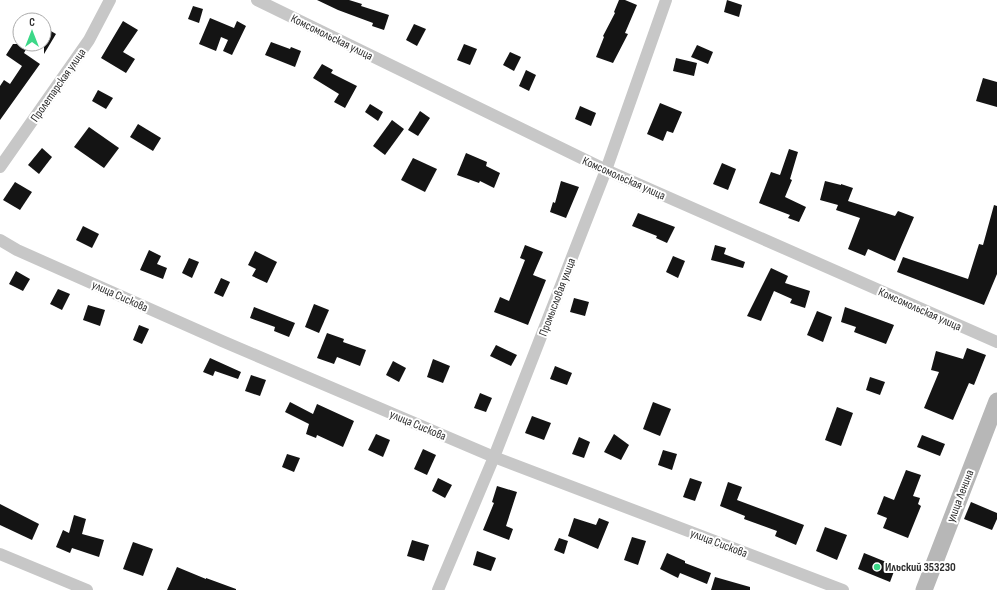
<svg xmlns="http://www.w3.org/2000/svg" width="997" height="590" font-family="'Sofia Sans Condensed',sans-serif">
<rect width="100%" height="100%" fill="#fff"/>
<g fill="#141414">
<polygon points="317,0 349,0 362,4 361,6 389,15 384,30 372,26 373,23 338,10"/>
<polygon points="619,0 625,0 637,5 625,33 628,34 613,63 596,57 604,37 603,36 615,13 614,12"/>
<polygon points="727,0 742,5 739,17 724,12"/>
<polygon points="193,6 203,9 199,23 188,19"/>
<polygon points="210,18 234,28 237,21 246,26 232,55 223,51 228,40 221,37 216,51 199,44"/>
<polygon points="123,21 138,30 123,52 135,59 126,73 101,58"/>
<polygon points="414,24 426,29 417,46 406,40"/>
<polygon points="44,27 56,34 44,54"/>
<polygon points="271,42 290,49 291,47 301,51 295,67 265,55"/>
<polygon points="13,44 29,44 24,53 40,64 0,120 0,86 4,80 10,84 22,66 6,55"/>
<polygon points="464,44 477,49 470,65 457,60"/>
<polygon points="697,45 713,52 708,64 691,57"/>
<polygon points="510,52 521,57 514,71 503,65"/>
<polygon points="676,58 697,63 694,76 673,71"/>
<polygon points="322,64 333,70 331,73 357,86 345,108 334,102 339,94 313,78"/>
<polygon points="526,70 536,75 529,91 519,86"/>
<polygon points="983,78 997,82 997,107 976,101"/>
<polygon points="98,90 113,98 106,109 92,101"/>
<polygon points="660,103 682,112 673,133 667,131 663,141 647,134"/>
<polygon points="370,104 383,112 378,121 365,112"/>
<polygon points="580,106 596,113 591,126 575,119"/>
<polygon points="420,111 430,118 418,136 408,130"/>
<polygon points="392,120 404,129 385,155 373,146"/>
<polygon points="138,124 161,138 153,151 130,137"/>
<polygon points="89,127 119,148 104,168 74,147"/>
<polygon points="42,148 52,157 39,174 28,165"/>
<polygon points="789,149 798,152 790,179 792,180 785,197 806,207 799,222 788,218 790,215 759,203 771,172 780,175"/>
<polygon points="466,153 487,162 486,166 500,173 494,188 480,181 479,183 457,175"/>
<polygon points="413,158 437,169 425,192 401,180"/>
<polygon points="722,163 736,169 728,190 713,184"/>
<polygon points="561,181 579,187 566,218 550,212 553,202 555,203"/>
<polygon points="825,181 841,185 841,184 853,188 848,201 895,216 898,211 914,217 895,261 868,249 865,256 848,249 860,218 836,210 838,205 820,200"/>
<polygon points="15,182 32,192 20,210 3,200"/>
<polygon points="994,205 997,206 997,274 984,305 897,272 903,257 968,279 979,244 983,245"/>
<polygon points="638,213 675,227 667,243 656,238 657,236 632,226"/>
<polygon points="83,226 99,234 92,248 76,240"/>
<polygon points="525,245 543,252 533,275 546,280 528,325 494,312 500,297 509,301 525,260 520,258"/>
<polygon points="715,245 726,248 724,254 745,262 743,268 711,260"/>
<polygon points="149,250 161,256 157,264 167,268 163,279 140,270"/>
<polygon points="255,251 277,262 267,283 252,276 256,269 248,265"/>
<polygon points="673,256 685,261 678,278 666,272"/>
<polygon points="189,258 199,262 192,278 182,273"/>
<polygon points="771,268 788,276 785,283 810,291 805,308 790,303 792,299 774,291 761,321 747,316"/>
<polygon points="16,271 30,279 23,291 9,284"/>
<polygon points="221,278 230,282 223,297 214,293"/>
<polygon points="58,289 70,294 62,310 50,304"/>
<polygon points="574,298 589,302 585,316 570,312"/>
<polygon points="314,304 329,310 319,333 305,327"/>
<polygon points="88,305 105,310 100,326 83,320"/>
<polygon points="254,307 295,323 289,337 274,331 275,327 250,318"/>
<polygon points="845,307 894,325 886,344 854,332 856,327 841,322"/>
<polygon points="817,311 832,317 823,342 807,335"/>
<polygon points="139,325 149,329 142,344 133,340"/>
<polygon points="327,333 344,339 343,342 366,350 360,366 337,357 334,364 317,358"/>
<polygon points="496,345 517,355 511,366 490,356"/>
<polygon points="967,348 986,355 974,385 969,383 953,420 924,408 939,372 931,370 936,351 963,359"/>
<polygon points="210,358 241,372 238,379 215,371 213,376 203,372"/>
<polygon points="433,359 450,366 443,383 427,377"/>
<polygon points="393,361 406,368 399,382 386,375"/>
<polygon points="555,366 572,373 567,385 550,379"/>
<polygon points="251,375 266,380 260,396 245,391"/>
<polygon points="870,377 885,382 880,395 866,390"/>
<polygon points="480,393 492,398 486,412 474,408"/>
<polygon points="290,402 313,414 317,404 354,421 343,447 317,435 316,438 306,434 309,424 285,412"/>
<polygon points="653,402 671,409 660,436 643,429"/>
<polygon points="837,407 853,413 841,446 825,440"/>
<polygon points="532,416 551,423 544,440 525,433"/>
<polygon points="376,434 390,440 383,457 368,450"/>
<polygon points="614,434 629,445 621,460 604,452"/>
<polygon points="922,435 945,444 940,456 917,447"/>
<polygon points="579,437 590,442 584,458 572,454"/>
<polygon points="423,449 436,455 427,475 414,469"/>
<polygon points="663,450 677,454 672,470 658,465"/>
<polygon points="287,454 300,458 294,472 282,467"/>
<polygon points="906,470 921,475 913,496 920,498 918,504 921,506 908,538 883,528 887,518 877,514 884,496 894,500"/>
<polygon points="438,478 452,485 445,498 432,491"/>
<polygon points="690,478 702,482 695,501 683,497"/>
<polygon points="728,482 742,487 737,500 804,525 796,545 775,536 777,531 744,519 745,516 720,506"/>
<polygon points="497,486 517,492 506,526 513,529 509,540 483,530 494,503 492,502"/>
<polygon points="971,502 997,513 997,519 992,530 964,519"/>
<polygon points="0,504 39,524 32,540 0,525"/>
<polygon points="74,515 86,519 82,534 104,540 99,557 72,548 70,553 56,547 63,530 69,533"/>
<polygon points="574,518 596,525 599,518 609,522 598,549 568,536"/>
<polygon points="825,527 847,535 837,560 816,551"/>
<polygon points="632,537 646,541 638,565 624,560"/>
<polygon points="559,538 568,541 564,554 554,550"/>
<polygon points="412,540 429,545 424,561 407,556"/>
<polygon points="133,542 153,549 143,576 123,569"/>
<polygon points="477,551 496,558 491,571 473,565"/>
<polygon points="667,553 685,561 685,563 711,573 707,584 680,573 678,578 660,569"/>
<polygon points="864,553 896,566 890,582 858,569"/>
<polygon points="177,567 206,579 206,578 236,589 236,590 167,590"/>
<polygon points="715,577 750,587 750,590 711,590"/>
</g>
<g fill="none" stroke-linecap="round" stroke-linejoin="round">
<g stroke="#c7c7c7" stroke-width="12">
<polyline points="257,0 606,170 997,342"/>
<polyline points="0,167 89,40 110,0"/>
<polyline points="0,240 17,250 222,341 494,457 843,590"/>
<polyline points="0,554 87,590"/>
<polyline points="438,590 494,457 606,170 666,0"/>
</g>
<polyline stroke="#b7b7b7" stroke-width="17" points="924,590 997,401"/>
</g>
<circle fill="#3cd888" stroke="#fff" stroke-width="1.5" cx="877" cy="567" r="4"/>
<g text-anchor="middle" stroke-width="4" stroke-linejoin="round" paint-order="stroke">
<g font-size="12" fill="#2d2d2d" stroke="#fff">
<text transform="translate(332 37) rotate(26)" y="4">Комсомольская улица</text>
<text transform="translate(58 85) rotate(-55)" y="4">Пролетарская улица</text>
<text transform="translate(624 178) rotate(24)" y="4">Комсомольская улица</text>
<text transform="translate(120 296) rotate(24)" y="4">улица Сискова</text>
<text transform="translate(557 297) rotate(-69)" y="4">Промысловая улица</text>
<text transform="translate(920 309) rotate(24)" y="4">Комсомольская улица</text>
<text transform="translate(418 425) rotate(23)" y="4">улица Сискова</text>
<text transform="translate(960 496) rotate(-69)" y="4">улица Ленина</text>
<text transform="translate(719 543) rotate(21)" y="4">улица Сискова</text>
</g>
<g font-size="12" font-weight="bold" fill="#2d2d2d" stroke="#fff" text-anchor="start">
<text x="885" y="571">Ильский 353230</text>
</g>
</g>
<g transform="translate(32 32)"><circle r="19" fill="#ffffff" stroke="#ababab"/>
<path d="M0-3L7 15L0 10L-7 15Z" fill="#3cd888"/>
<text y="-6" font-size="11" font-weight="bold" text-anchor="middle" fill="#2d2d2d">С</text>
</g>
</svg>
